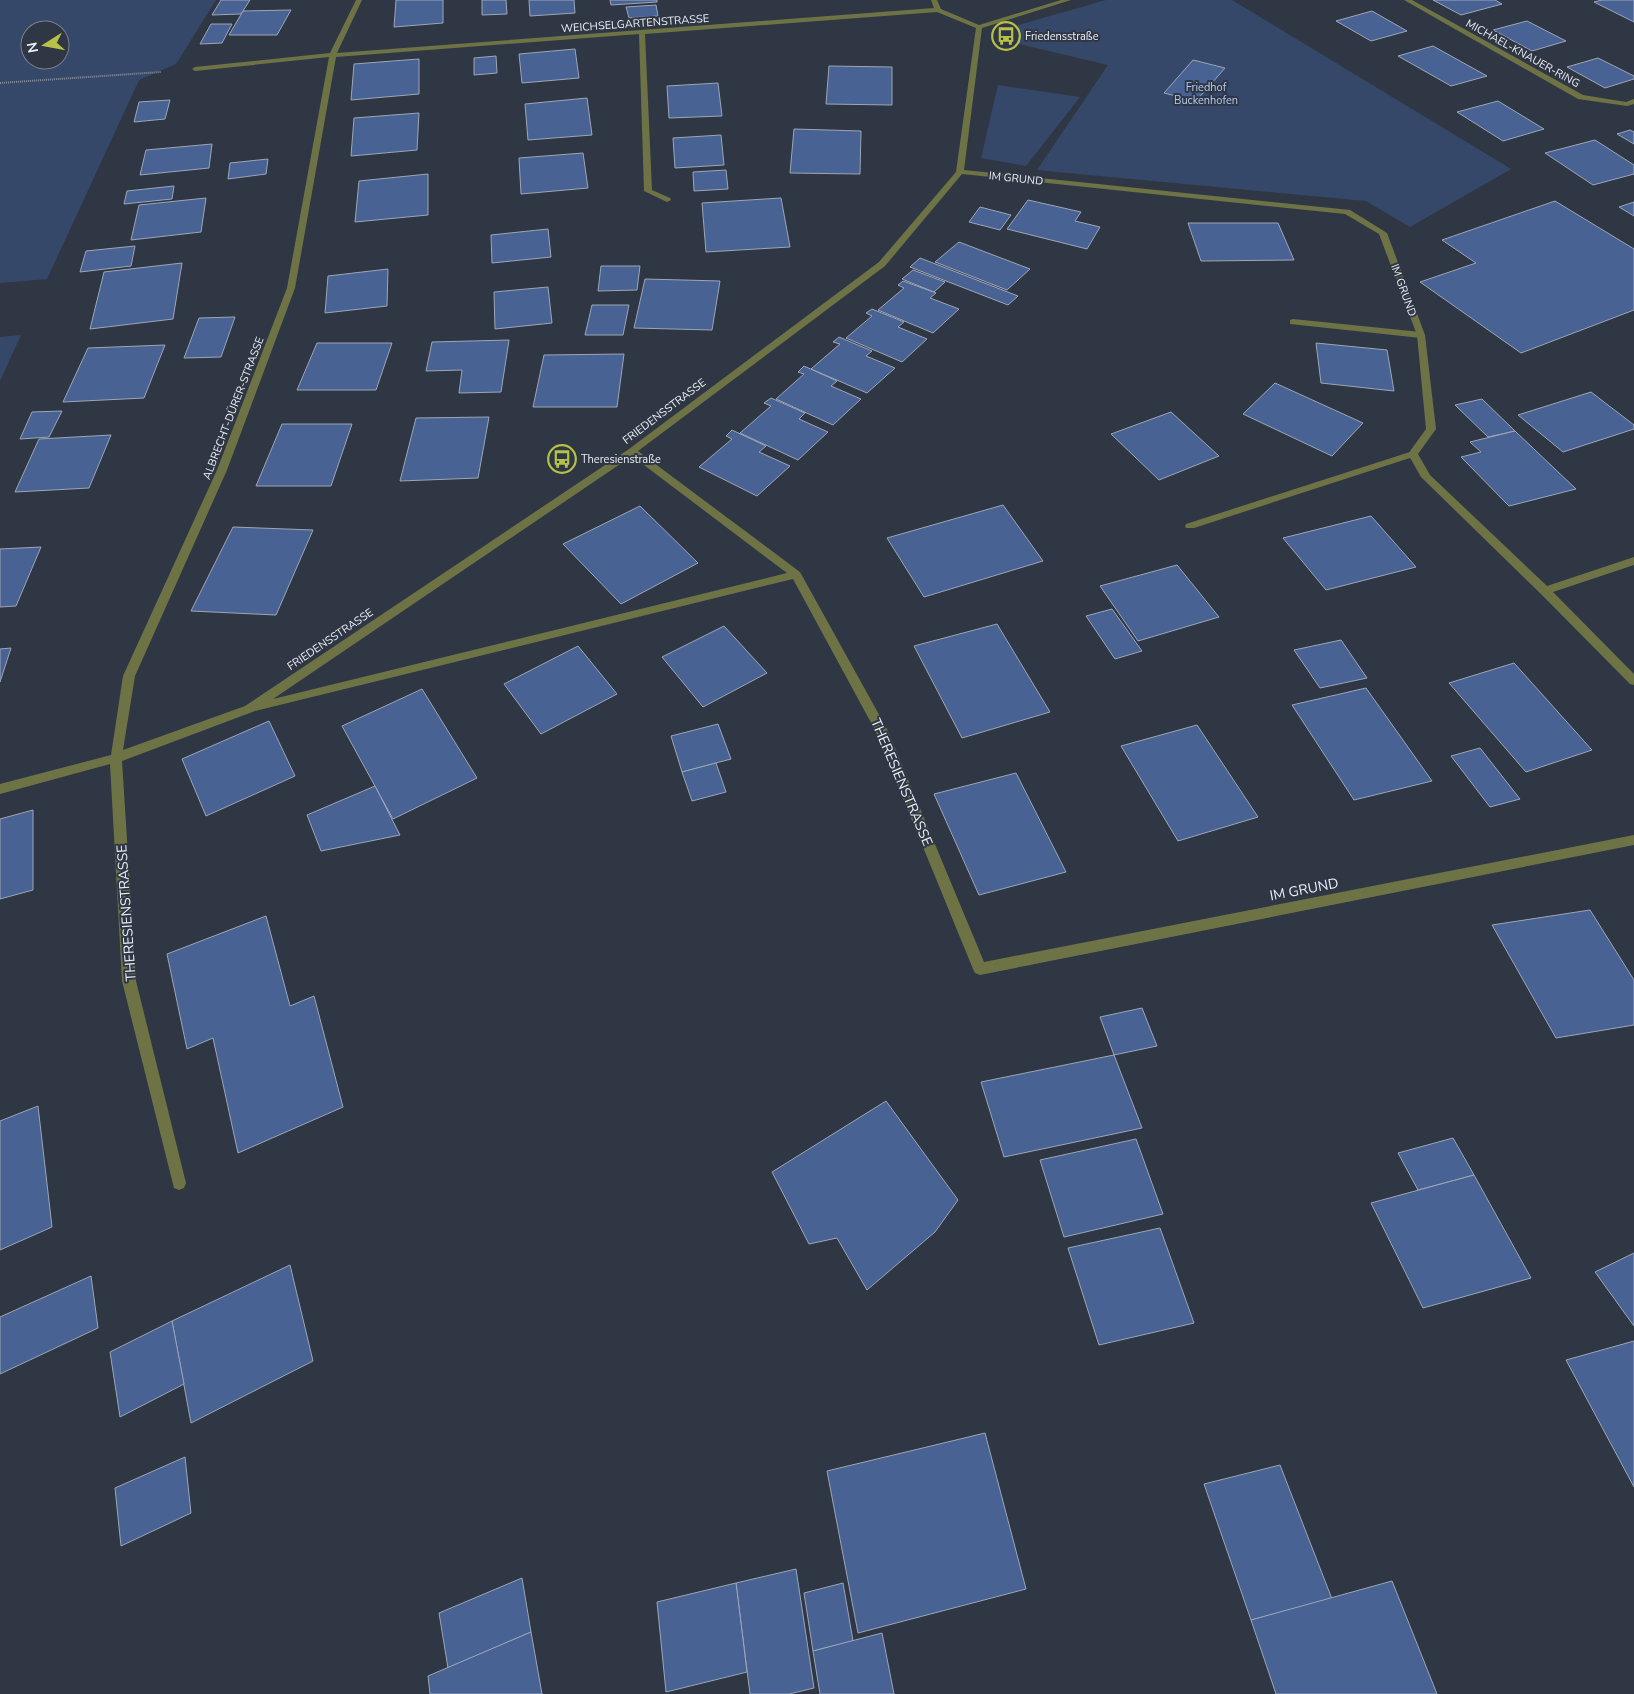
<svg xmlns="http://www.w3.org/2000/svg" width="1634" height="1694" font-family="'Nunito Sans',sans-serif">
<rect width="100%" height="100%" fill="#303744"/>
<g fill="#36486a" fill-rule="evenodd">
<path d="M0,0H216L176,64L139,80L47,279L0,283ZM30,30H60V60H30Z"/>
<polygon points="1106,0 1232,0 1511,169 1410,227 1366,201 1037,170 1108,65 1011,42 1012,27"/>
<polygon points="998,85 1080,97 1026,166 981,158"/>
<polygon points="21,335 0,381 0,337"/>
</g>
<g fill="#486294" stroke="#9da6b6">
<polygon points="221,0 250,0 241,14 212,15"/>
<polygon points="396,0 443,0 443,23 394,27"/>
<polygon points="482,0 506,0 507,14 482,15"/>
<polygon points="529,0 574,0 575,13 530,16"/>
<polygon points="610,0 657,0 657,2 611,5"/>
<polygon points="1433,0 1495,0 1502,4 1461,15"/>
<polygon points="1602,0 1634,0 1634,22 1594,2"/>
<polygon points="656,5 658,16 629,18 626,7"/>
<polygon points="291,10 277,35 229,35 243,11"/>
<polygon points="1372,11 1407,31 1371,41 1336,21"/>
<polygon points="1527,21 1566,41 1532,51 1493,30"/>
<polygon points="211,24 232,24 222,43 200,44"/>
<polygon points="1433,46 1487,76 1451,86 1398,56"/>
<polygon points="575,49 579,78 522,83 519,54"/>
<polygon points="496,56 497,73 474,75 474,58"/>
<polygon points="1598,58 1634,76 1634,79 1605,88 1567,67"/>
<polygon points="419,59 419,94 351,100 354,64"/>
<polygon points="1193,60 1225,68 1196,101 1164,93"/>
<polygon points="829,66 892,67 892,105 826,104"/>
<polygon points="718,83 722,116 669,118 667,86"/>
<polygon points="587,98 592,135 528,140 525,104"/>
<polygon points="170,100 165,119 134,122 139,102"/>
<polygon points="1498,101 1544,129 1503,141 1457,112"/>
<polygon points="419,113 417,150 351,156 354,118"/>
<polygon points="794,129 861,131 860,174 790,173"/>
<polygon points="1630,130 1634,132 1634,144 1617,134"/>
<polygon points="721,135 724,165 675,168 673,138"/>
<polygon points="1595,140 1634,165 1634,174 1593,185 1545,153"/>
<polygon points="212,144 209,168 140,175 146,150"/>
<polygon points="583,153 588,188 521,194 519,158"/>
<polygon points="268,159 266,174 228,179 230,163"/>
<polygon points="726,170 728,189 694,191 693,172"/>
<polygon points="428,174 428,215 355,222 359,181"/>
<polygon points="174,186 172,199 124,204 127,191"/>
<polygon points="206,198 201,232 131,240 139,205"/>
<polygon points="781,198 790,247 706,252 702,203"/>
<polygon points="1028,200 1081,212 1075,221 1100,227 1087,249 1007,229"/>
<polygon points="1555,201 1634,249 1634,310 1521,353 1420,282 1476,263 1442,240"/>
<polygon points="1634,202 1634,216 1619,207"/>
<polygon points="980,207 1011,215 1000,230 969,222"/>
<polygon points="1188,223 1278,223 1294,260 1201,261"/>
<polygon points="548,229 551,257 492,263 491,235"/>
<polygon points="959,242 1030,269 1007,290 935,262"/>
<polygon points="135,246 131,266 80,272 86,251"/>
<polygon points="920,258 1018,296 1008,305 910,267"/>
<polygon points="182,263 173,319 90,329 104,272"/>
<polygon points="601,266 640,266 637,290 598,291"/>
<polygon points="388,269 387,306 325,313 328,276"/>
<polygon points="913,270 945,282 934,292 902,279"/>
<polygon points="645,279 720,281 712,330 634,328"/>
<polygon points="903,281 936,293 930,298 959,309 933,333 878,310 904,288 898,285"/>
<polygon points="548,287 552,323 495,329 494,292"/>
<polygon points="592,305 629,305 623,335 585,335"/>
<polygon points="872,309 904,322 898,327 927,339 902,362 846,338 872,316 866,313"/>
<polygon points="235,317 221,357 184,358 199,318"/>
<polygon points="839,337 872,351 866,356 895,368 867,393 811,369 840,344 833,342"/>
<polygon points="509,340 501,392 459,393 462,370 426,371 432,342"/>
<polygon points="317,343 392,343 376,390 297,390"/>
<polygon points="1316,343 1387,350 1394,391 1321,383"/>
<polygon points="165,345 144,398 63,402 88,348"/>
<polygon points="624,354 617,407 533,407 544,355"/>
<polygon points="804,366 837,381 831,386 861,399 833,425 776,399 804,374 798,372"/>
<polygon points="1275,383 1363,423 1332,456 1243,414"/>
<polygon points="1591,392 1634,425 1634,429 1563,452 1518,415"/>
<polygon points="771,398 805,413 799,419 828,432 798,460 740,433 771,406 764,403"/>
<polygon points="1482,399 1515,431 1488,437 1455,405"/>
<polygon points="62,411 49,437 20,439 32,412"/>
<polygon points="1171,412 1219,456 1159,480 1111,434"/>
<polygon points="489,417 478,478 400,481 416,418"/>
<polygon points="282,424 352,424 331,486 256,486"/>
<polygon points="732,430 766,446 759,452 790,466 757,496 699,467 732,439 726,436"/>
<polygon points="1515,431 1576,489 1509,506 1461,457 1481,452 1470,442"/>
<polygon points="111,435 89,488 15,492 39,439"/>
<polygon points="1003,505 1043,561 924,597 887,538"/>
<polygon points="640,506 698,563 621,604 563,544"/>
<polygon points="1371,516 1416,567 1326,590 1283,538"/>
<polygon points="233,527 313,530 276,615 191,611"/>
<polygon points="41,547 16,606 0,607 0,549"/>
<polygon points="1177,565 1219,617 1138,641 1100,586"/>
<polygon points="1112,609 1142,651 1115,659 1086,616"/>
<polygon points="997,624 1050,712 962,738 914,646"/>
<polygon points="724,626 767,673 703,707 662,657"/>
<polygon points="1341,640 1367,678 1320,688 1294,650"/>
<polygon points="578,646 617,694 541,734 504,684"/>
<polygon points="11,648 0,682 0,649"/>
<polygon points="1514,663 1592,750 1526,772 1449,683"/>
<polygon points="1366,688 1432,781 1354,800 1292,705"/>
<polygon points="422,689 477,778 393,819 342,726"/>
<polygon points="269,721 295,776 206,816 182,759"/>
<polygon points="718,724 731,759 682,772 671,736"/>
<polygon points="1197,725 1258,817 1178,841 1121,746"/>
<polygon points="1480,748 1520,799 1490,807 1451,756"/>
<polygon points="716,763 726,792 692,801 682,772"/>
<polygon points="1016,773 1066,872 979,895 934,794"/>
<polygon points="375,786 400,835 321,851 307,815"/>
<polygon points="33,810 33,890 0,899 0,819"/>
<polygon points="1590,910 1634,980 1634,1025 1556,1038 1492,925"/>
<polygon points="266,916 290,1006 314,996 343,1107 238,1153 213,1038 187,1049 167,954"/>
<polygon points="1142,1008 1157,1046 1114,1055 1100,1017"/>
<polygon points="1114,1055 1142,1128 1004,1157 981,1082"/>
<polygon points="886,1101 958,1200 935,1232 867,1290 837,1238 809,1244 772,1172"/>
<polygon points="38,1106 52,1227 0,1250 0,1121"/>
<polygon points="1453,1138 1474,1175 1418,1190 1398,1153"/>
<polygon points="1136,1139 1163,1214 1064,1237 1040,1160"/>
<polygon points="1474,1175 1531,1278 1423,1308 1371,1203"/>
<polygon points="1160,1228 1194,1323 1099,1345 1068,1248"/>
<polygon points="1634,1253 1634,1326 1595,1272"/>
<polygon points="290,1265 313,1361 191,1423 172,1321"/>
<polygon points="91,1276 98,1328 0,1374 0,1317"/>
<polygon points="172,1321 184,1384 120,1417 110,1352"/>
<polygon points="1634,1341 1634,1487 1566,1360"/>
<polygon points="985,1433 1026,1589 858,1633 827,1471"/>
<polygon points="185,1457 191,1513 121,1546 115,1488"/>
<polygon points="1280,1465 1332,1599 1251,1620 1204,1484"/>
<polygon points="796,1569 814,1688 789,1694 750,1694 736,1583"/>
<polygon points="522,1578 531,1632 448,1668 439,1613"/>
<polygon points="1392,1581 1437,1694 1276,1694 1251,1620"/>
<polygon points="736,1583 747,1672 666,1692 657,1602"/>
<polygon points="843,1583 853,1641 813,1651 804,1593"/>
<polygon points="531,1632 542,1694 430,1694 428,1676"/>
<polygon points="882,1633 894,1694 820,1694 813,1651"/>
</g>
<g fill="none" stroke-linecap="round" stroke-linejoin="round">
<polyline stroke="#878d97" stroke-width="2" stroke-dasharray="1 1" stroke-linecap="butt" points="0,83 161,72"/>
<g fill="#6e7345" fill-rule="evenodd">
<polygon points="1293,319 1421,332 1425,335 1421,338 1290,324 1290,320"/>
<polygon points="1413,451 1418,454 1416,456 1194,528 1186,528 1185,526 1186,524"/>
</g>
<g fill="#6e7345" fill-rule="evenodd">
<path d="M356,0H362L337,53L934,8L931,0H937L941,9L979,25L1061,0H1071L982,28L964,170L1350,210L1387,233L1425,335L1436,429L1418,454L1430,475L1547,586L1634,557V565L1553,592L1634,674V685L1630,684L1541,594L1421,477L1408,454L1426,429L1417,335L1379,234L1345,214L962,174L885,266L638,451L800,572L887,729L984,962L1634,835V845L980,975L975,973L973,969L875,730L793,579L255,711L122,761L136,981L186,1183L184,1188L179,1190L174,1188L122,981L110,764L0,794V784L111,755L123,676L217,470L287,288L329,57L195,71L192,69L195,67L330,53ZM937,12L976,28L956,172L879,262L629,449L245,706L123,750L135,676L227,470L295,288L336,57L639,34L644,191L667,202L671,200L670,198L652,190L645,34ZM632,456L787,573L273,699Z"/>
<polygon points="1404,0 1412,0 1583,95 1626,102 1634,99 1634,104 1627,106 1578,99"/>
</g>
</g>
<defs>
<symbol id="bus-ring" viewBox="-11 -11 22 22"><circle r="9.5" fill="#303744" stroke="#b7c148" stroke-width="1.5"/><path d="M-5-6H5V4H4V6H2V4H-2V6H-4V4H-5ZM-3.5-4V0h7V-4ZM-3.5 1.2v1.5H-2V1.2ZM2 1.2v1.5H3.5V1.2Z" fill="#b7c148"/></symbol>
</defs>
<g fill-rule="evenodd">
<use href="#bus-ring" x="990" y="20" width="32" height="32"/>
<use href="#bus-ring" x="546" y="443" width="32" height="32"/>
</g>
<g text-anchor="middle" stroke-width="4" stroke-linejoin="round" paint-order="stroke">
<g font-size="11" fill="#eaeff7" stroke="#303744">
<text transform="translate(635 23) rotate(-4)" y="4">WEICHSELGARTENSTRASSE</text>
<text transform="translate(1523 53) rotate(29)" y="4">MICHAEL-KNAUER-RING</text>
<text transform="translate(1016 178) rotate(6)" y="4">IM GRUND</text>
<text transform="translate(1404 290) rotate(70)" y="4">IM GRUND</text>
<text transform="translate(233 408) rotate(-69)" y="4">ALBRECHT-DÜRER-STRASSE</text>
<text transform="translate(664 411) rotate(-37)" y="4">FRIEDENSSTRASSE</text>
<text transform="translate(330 639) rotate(-34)" y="4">FRIEDENSSTRASSE</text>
</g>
<g font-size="11" fill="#eaeff7" stroke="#303744" text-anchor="start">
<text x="1025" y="40">Friedensstraße</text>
<text x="581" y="463">Theresienstraße</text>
</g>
<g font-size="11" fill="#b1caf8" stroke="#303744">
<text x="1206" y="91">Friedhof<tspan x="1206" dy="13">Buckenhofen</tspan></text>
</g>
<g font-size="14" fill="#eaeff7" stroke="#303744">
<text transform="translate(902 782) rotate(67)" y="5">THERESIENSTRASSE</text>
<text transform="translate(1304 889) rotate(-11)" y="5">IM GRUND</text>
<text transform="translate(126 913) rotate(-94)" y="5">THERESIENSTRASSE</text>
</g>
</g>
<g transform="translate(45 45) rotate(259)"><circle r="24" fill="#303744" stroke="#7a818c"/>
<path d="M0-4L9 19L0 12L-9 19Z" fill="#b7c148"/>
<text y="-8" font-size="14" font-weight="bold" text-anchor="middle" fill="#eaeff7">N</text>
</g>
</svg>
